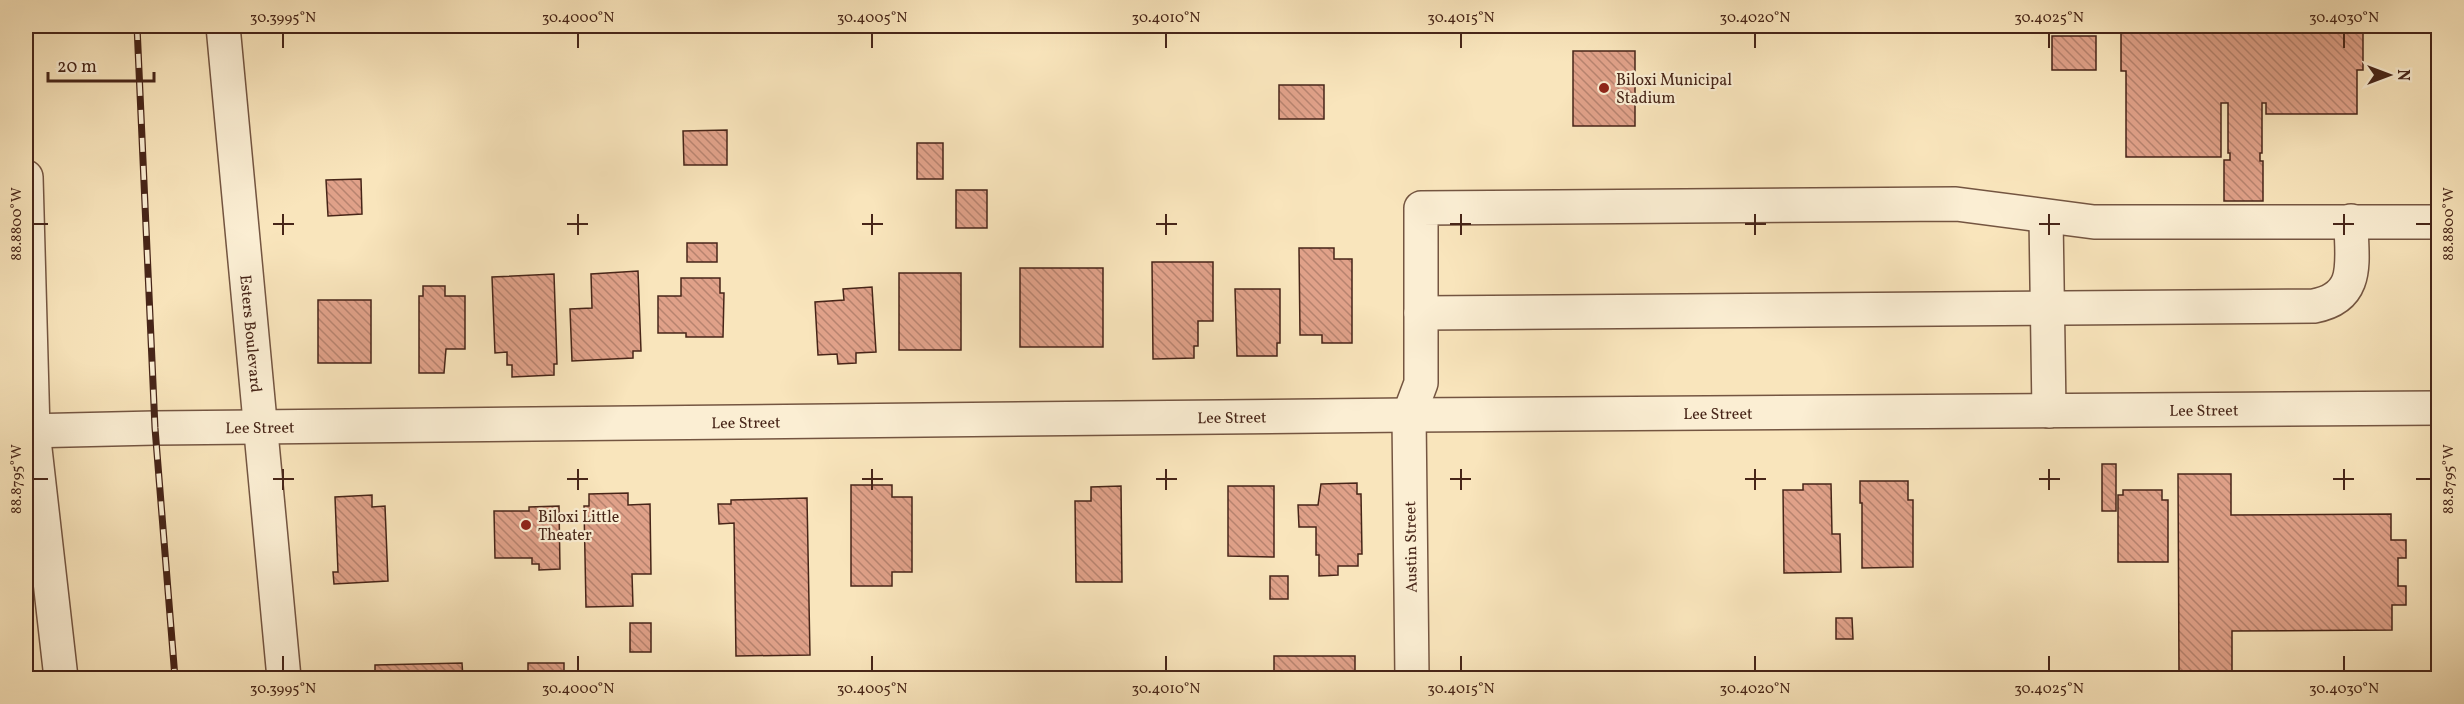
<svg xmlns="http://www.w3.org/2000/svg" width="2464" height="704" font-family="Vollkorn,serif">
<defs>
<pattern id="building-back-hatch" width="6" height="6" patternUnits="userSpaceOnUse" patternTransform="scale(1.5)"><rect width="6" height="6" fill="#e0a189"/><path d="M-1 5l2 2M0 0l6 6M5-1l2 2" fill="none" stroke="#b7836f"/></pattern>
</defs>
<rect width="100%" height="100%" fill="#f9e5bc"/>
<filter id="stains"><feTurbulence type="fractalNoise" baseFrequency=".00333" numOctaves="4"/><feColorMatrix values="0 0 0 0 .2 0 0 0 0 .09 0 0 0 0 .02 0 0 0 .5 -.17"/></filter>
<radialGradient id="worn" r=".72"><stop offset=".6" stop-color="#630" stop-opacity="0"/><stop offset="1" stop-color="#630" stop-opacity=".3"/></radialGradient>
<g fill="url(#building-back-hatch)" stroke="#472518" stroke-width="1.5">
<polygon points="2121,26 2370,26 2370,32 2363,32 2363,70 2357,70 2357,114 2266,114 2266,103 2262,103 2262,153 2260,153 2260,161 2263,161 2263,201 2224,201 2224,160 2230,160 2230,153 2228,153 2228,103 2221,103 2221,157 2126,157 2126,71 2121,71"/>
<rect x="2052" y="36" width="44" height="34"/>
<rect x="1573" y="51" width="62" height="75"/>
<rect x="1279" y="85" width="45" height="34"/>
<polygon points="727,130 727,165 684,165 683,131"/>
<rect x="917" y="143" width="26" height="36"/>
<polygon points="361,179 362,214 328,216 326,180"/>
<rect x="956" y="190" width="31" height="38"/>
<rect x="687" y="243" width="30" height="19"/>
<polygon points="1299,248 1334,248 1334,259 1352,259 1352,343 1322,343 1322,335 1300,335"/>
<polygon points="1152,262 1213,262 1213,321 1198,321 1198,346 1194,346 1194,358 1153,359"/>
<rect x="1020" y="268" width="83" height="79"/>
<polygon points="638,271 641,351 633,351 633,358 572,361 570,309 592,308 591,274"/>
<rect x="899" y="273" width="62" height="77"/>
<polygon points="554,274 557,364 554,364 554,375 512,377 512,365 507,365 507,352 495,353 492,277"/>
<polygon points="681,278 720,278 720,293 724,293 723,337 686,337 686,333 658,333 658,296 681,296"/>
<polygon points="423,286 445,286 445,296 465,296 465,349 446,349 444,373 419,373 419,296 423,296"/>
<polygon points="872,287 876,352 856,353 856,363 838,364 837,354 818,355 815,302 844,300 843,289"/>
<polygon points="1235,289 1280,289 1280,343 1277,343 1277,356 1237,356"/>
<rect x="318" y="300" width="53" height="63"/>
<rect x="2102" y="464" width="14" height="47"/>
<polygon points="2178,474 2231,474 2231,515 2391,514 2391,540 2406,540 2406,558 2398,558 2398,586 2406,586 2406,605 2392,605 2392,630 2232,631 2232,673 2226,673 2226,678 2172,678 2172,672 2179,672"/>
<polygon points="1860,481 1908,481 1908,500 1913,500 1913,567 1862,568 1862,503 1860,503"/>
<polygon points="1357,483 1357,494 1361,494 1362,554 1358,554 1358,566 1338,566 1338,575 1319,576 1319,555 1316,555 1316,527 1299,527 1298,505 1318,505 1321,484"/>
<polygon points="1803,484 1831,484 1832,534 1840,534 1841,572 1784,573 1783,490 1803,490"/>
<polygon points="851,485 892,485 892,497 912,497 912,572 892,572 892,586 851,586"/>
<polygon points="1121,486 1122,582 1076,582 1075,501 1091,501 1091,487"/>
<polygon points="1228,486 1274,486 1274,557 1228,556"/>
<polygon points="2123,490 2162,490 2162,500 2168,500 2168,562 2118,562 2118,495 2123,495"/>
<polygon points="628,493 628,505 650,504 651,574 632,574 633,606 586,607 584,506 589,506 589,494"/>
<polygon points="372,495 372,507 385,506 388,581 334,584 333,572 338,572 335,497"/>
<polygon points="807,498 810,655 736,656 734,523 719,524 718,504 731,504 731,500"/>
<polygon points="559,506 560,569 539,570 539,564 532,564 532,558 495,558 494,511 529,511 529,507"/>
<rect x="1270" y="576" width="18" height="23"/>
<polygon points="1836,618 1852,618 1853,639 1836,639"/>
<rect x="630" y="623" width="21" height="29"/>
<rect x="1274" y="656" width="81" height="22"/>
<polygon points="462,663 463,678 375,678 375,665"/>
<rect x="528" y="663" width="36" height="15"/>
</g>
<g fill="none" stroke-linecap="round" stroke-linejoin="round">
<defs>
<g id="minor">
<path id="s1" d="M223,26L284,678"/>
<polyline points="26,177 33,431 61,678"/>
<polyline points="2046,217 2049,411"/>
<path d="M1421,313L2314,306C2362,297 2351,259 2351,221"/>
<path id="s2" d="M26,431L155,428L1409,415L2438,408"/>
<polyline points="1412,678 1409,415 1421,383 1421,208 1956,204 2094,222 2438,222"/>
</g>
</defs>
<use href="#minor" stroke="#745541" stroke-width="36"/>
<use href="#minor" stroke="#fbeed3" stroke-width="33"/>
<defs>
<polyline id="rail" points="137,26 155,428 175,678"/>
</defs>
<use href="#rail" stroke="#472518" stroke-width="7"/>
<use href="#rail" stroke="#fbeed3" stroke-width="4.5" stroke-dasharray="14" stroke-linecap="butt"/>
</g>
<path fill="none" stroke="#472518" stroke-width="2" d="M283,33V48M578,33V48M872,33V48M1166,33V48M1461,33V48M1755,33V48M2049,33V48M2344,33V48M283,214V235M578,214V235M872,214V235M1166,214V235M1461,214V235M1755,214V235M2049,214V235M2344,214V235M33,224H48M273,224H294M567,224H588M862,224H883M1156,224H1177M1450,224H1471M1745,224H1766M2039,224H2060M2333,224H2354M2416,224H2431M283,469V490M578,469V490M872,469V490M1166,469V490M1461,469V490M1755,469V490M2049,469V490M2344,469V490M33,479H48M273,479H294M567,479H588M862,479H883M1156,479H1177M1450,479H1471M1745,479H1766M2039,479H2060M2333,479H2354M2416,479H2431M283,656V671M578,656V671M872,656V671M1166,656V671M1461,656V671M1755,656V671M2049,656V671M2344,656V671"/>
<g fill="#8f2418" stroke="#fbeed3" stroke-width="2">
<circle cx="1604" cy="88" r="6"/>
<circle cx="526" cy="525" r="6"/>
</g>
<g text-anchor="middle" stroke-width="4.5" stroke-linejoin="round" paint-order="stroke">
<g font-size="16" fill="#472518" stroke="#fbeed3" text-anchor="start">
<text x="1616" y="85">Biloxi Municipal<tspan x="1616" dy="18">Stadium</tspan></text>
<text x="538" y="522">Biloxi Little<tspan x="538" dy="18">Theater</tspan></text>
</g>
<g font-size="16" fill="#472518" stroke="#fbeed3">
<text dy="6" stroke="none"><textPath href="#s1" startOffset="309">Esters Boulevard</textPath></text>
<text dy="6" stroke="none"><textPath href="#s2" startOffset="2178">Lee Street</textPath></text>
<text dy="6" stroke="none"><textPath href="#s2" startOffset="1692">Lee Street</textPath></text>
<text dy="6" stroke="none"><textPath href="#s2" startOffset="1206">Lee Street</textPath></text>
<text dy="6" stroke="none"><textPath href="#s2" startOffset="720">Lee Street</textPath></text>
<text dy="6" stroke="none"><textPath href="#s2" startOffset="234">Lee Street</textPath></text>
<text transform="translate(1410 547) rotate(-91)" y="6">Austin Street</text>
</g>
</g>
<rect width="2464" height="704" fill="none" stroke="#f9e5bc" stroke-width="66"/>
<g transform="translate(2389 75) rotate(90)" stroke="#fbeed3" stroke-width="4.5" paint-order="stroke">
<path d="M0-4.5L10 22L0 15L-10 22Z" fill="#472518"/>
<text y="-9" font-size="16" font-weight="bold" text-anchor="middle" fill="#472518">N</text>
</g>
<path d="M48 72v9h106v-9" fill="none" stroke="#472518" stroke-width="3"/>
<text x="57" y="72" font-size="18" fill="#472518" stroke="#fbeed3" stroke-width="4.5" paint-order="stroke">20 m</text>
<rect x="33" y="33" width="2398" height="638" fill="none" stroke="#472518" stroke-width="2"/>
<g font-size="15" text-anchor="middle" fill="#472518">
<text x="283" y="22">30.3995°N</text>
<text x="578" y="22">30.4000°N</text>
<text x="872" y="22">30.4005°N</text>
<text x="1166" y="22">30.4010°N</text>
<text x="1461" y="22">30.4015°N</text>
<text x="1755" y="22">30.4020°N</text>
<text x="2049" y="22">30.4025°N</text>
<text x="2344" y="22">30.4030°N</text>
<text transform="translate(2448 224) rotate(-90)" y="5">88.8800°W</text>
<text transform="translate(16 224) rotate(-90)" y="5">88.8800°W</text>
<text transform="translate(2448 479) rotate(-90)" y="5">88.8795°W</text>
<text transform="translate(16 479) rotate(-90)" y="5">88.8795°W</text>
<text x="283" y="693">30.3995°N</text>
<text x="578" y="693">30.4000°N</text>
<text x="872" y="693">30.4005°N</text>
<text x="1166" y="693">30.4010°N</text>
<text x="1461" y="693">30.4015°N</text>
<text x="1755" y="693">30.4020°N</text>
<text x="2049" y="693">30.4025°N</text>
<text x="2344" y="693">30.4030°N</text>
</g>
<rect width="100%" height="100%" filter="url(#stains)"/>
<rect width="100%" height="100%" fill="url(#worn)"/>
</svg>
